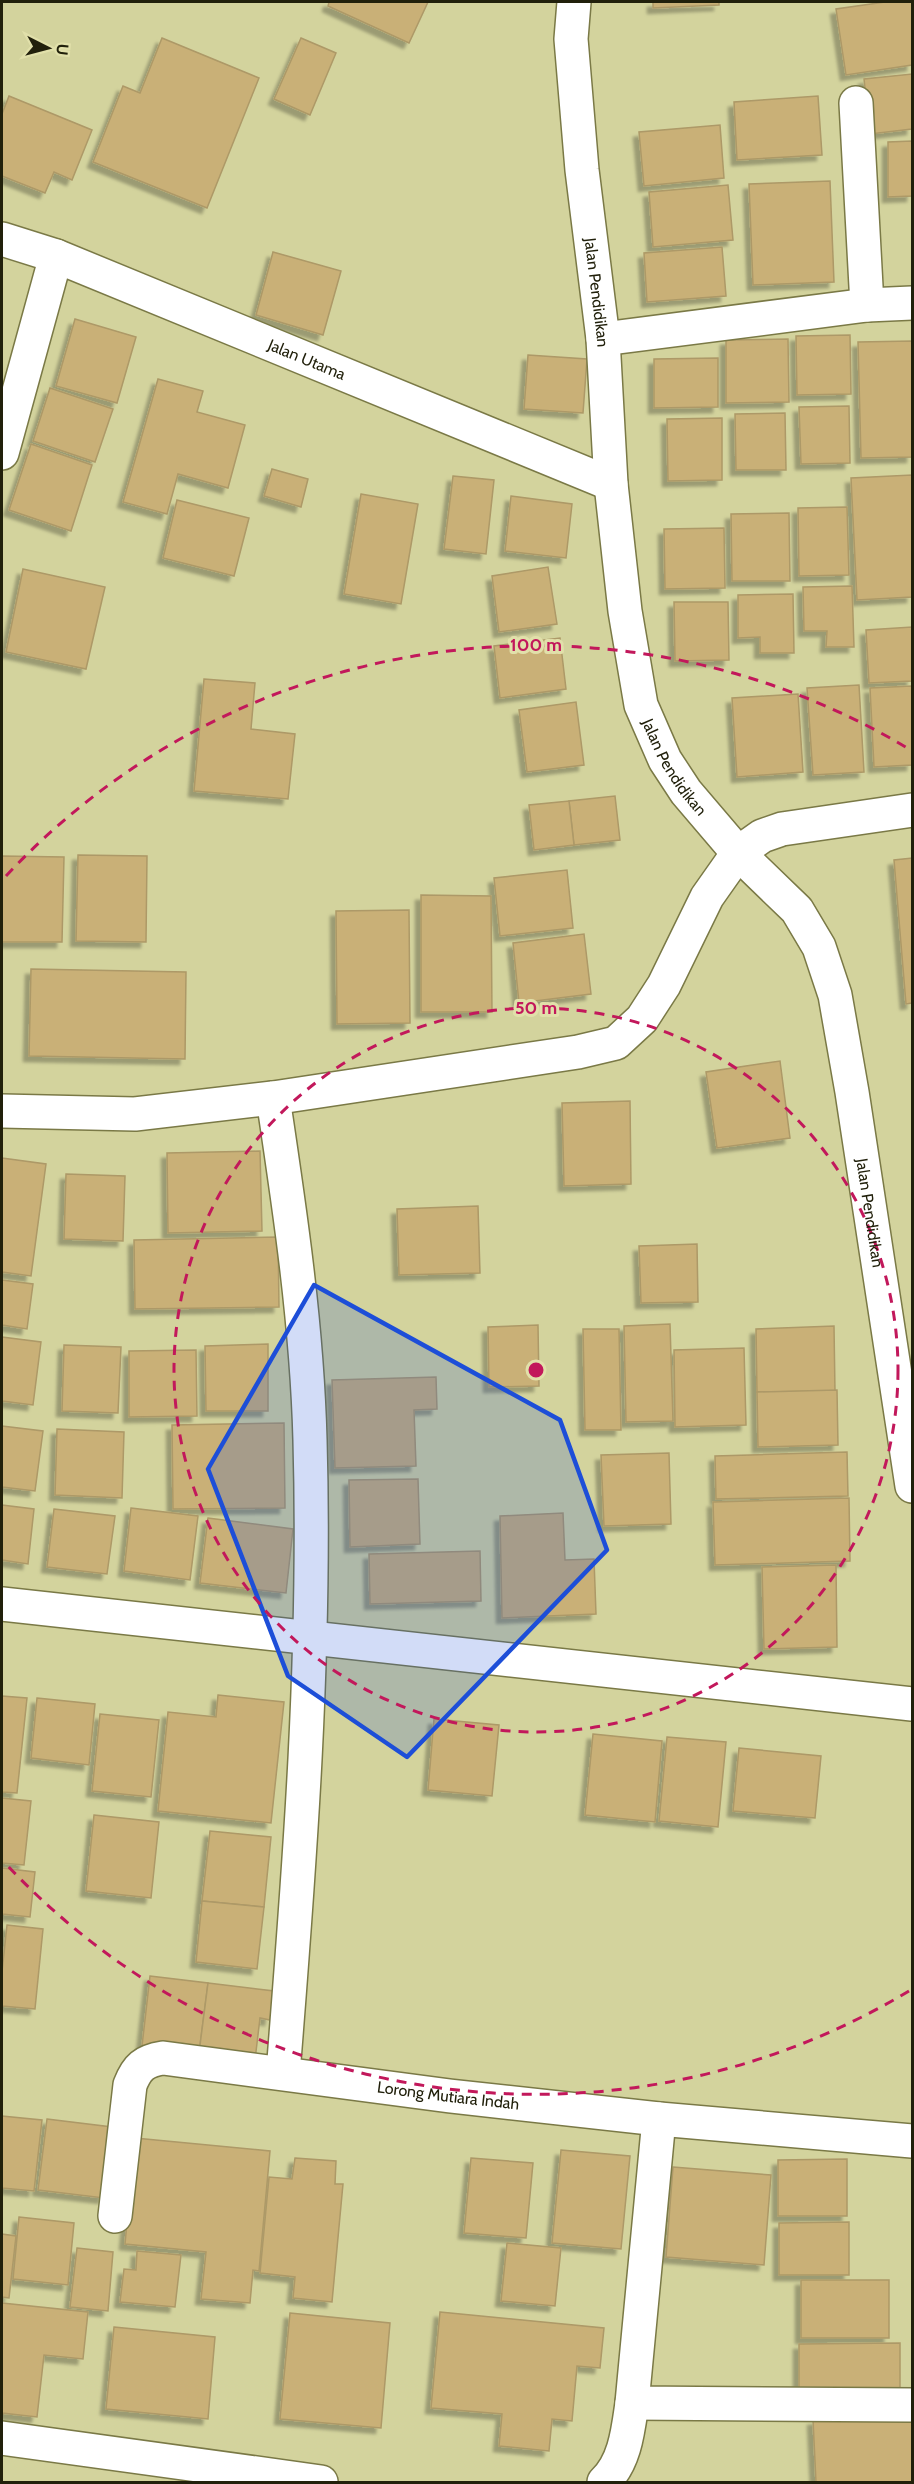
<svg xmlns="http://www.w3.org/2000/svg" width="914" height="2484" font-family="Cabin,sans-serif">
<defs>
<filter id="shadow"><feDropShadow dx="-5.5" dy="5.5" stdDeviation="1.5" flood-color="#0004"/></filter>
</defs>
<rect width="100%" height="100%" fill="#d3d39d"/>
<g fill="#c9b077" stroke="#ad9967" stroke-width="1.5" filter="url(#shadow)">
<polygon points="329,2 428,2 409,43 328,6"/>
<polygon points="653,2 719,2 719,5 653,8"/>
<polygon points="885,2 912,2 912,65 846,75 836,9"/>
<polygon points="162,38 259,78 207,208 93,162 123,86 140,93"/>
<polygon points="301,38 336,53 310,115 274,99"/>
<polygon points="912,74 912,129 870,134 864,79"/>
<polygon points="9,96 92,130 72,180 54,172 45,193 2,176 2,114"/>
<polygon points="818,96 822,155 737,160 734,102"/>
<polygon points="720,125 724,178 644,186 639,132"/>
<polygon points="912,141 912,196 888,197 888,142"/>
<polygon points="830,181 834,282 753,285 749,184"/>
<polygon points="728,185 733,240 653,247 649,192"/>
<polygon points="722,247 726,296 647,302 644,253"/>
<polygon points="273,252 341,271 323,335 256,315"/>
<polygon points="75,319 136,337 117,403 56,386"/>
<polygon points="850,335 851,394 797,395 796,336"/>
<polygon points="788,339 789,402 726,403 726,340"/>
<polygon points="912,341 912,457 861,458 858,342"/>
<polygon points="528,355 587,359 583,413 524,409"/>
<polygon points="718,358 718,407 654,408 654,359"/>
<polygon points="158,379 203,391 197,412 245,425 228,488 178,474 167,514 123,502"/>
<polygon points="50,388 113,409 95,462 33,441"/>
<polygon points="849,406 850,463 801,464 799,407"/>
<polygon points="785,413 786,470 736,470 735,414"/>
<polygon points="722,418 722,480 668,481 667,419"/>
<polygon points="31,444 92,465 71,531 9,510"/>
<polygon points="272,469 308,479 301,507 264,496"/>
<polygon points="912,475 912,597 857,600 851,478"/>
<polygon points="453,476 494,480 486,554 444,549"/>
<polygon points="361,494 418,504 401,604 344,594"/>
<polygon points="511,496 572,504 566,558 505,551"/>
<polygon points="177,500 249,518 234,576 163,558"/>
<polygon points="847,507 849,575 799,576 798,508"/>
<polygon points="789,513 790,581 732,581 731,514"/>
<polygon points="724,528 725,588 665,589 664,529"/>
<polygon points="548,567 557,624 499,632 492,576"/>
<polygon points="23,569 105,587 86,669 6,652"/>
<polygon points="852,586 854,647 826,647 827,631 804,631 803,587"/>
<polygon points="793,594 794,653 760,653 760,637 738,638 738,595"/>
<polygon points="674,602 728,602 729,660 675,661"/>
<polygon points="912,627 912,681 869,683 866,630"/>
<polygon points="560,638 566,689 500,698 494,646"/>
<polygon points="204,679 255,683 251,729 295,734 288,799 194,791"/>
<polygon points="859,685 864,772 813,775 807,688"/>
<polygon points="912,686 912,765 874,767 870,688"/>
<polygon points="798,694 803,772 737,777 732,698"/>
<polygon points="576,702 584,765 527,772 519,710"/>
<polygon points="615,796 620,840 574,845 569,801"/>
<polygon points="569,801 574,845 534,850 529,805"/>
<polygon points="78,855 147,856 146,942 76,941"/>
<polygon points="2,856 64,857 62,942 2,942"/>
<polygon points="912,858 912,1003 906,1004 894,860"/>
<polygon points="567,870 573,928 500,936 494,878"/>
<polygon points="421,895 491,896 492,1012 421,1012"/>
<polygon points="409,910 410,1023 337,1024 336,911"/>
<polygon points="584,934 591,994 519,1003 513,943"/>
<polygon points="31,969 186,972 185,1059 29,1056"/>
<polygon points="780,1061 790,1138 717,1148 706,1072"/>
<polygon points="630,1101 631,1184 564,1186 562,1103"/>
<polygon points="260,1151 262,1231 168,1233 167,1153"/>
<polygon points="2,1158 46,1164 31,1276 2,1272"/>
<polygon points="66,1174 125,1176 123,1241 64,1239"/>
<polygon points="478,1206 480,1273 399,1275 397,1209"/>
<polygon points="278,1237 279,1307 135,1309 134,1240"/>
<polygon points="697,1244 698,1302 641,1303 639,1246"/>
<polygon points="2,1280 33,1284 27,1329 2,1325"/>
<polygon points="670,1324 673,1421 626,1422 624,1326"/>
<polygon points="538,1325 539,1386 489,1387 488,1327"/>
<polygon points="834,1326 835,1391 757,1392 756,1329"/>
<polygon points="583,1329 619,1329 621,1430 585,1430"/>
<polygon points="2,1337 41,1342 33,1405 2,1401"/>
<polygon points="268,1344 268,1411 206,1411 205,1346"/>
<polygon points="64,1345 121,1347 118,1413 62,1411"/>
<polygon points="744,1348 746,1425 675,1427 674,1350"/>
<polygon points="196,1350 197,1416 129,1417 129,1351"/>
<polygon points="436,1377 437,1409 414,1410 416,1466 335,1468 332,1380"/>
<polygon points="837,1390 838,1445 758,1447 757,1392"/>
<polygon points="284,1423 285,1508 173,1509 172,1425"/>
<polygon points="2,1426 43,1431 35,1491 2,1487"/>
<polygon points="57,1429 124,1432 122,1498 55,1495"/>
<polygon points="847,1452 848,1496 716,1499 715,1456"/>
<polygon points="669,1453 671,1524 604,1526 601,1455"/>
<polygon points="418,1479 420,1544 350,1547 349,1480"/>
<polygon points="849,1498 850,1561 715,1565 713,1502"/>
<polygon points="2,1505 34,1509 28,1564 2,1560"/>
<polygon points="131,1508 198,1516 190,1580 124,1571"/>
<polygon points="54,1509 115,1516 107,1574 47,1567"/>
<polygon points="563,1513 565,1560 594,1559 596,1614 502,1618 500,1516"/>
<polygon points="208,1518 293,1529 286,1593 200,1583"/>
<polygon points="480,1551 481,1601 370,1604 369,1554"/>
<polygon points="836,1565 837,1647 764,1649 762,1567"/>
<polygon points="218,1695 284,1702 271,1823 158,1811 168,1712 216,1717"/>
<polygon points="2,1696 27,1698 17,1793 2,1792"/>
<polygon points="37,1698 95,1704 89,1765 31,1758"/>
<polygon points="100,1714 159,1720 151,1797 92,1791"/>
<polygon points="434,1719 499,1725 492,1796 428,1790"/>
<polygon points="593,1734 662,1741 655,1822 585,1815"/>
<polygon points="667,1737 726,1742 718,1827 659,1821"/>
<polygon points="739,1748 821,1756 815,1818 733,1811"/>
<polygon points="2,1798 31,1801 24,1865 2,1863"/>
<polygon points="94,1815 159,1822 151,1898 86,1891"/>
<polygon points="210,1831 271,1837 264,1907 202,1901"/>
<polygon points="2,1868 35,1872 30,1917 2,1914"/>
<polygon points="202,1901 264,1907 257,1969 196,1962"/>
<polygon points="7,1925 43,1929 35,2009 2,2006 2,1972"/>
<polygon points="150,1976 208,1983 199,2053 142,2046"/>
<polygon points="208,1983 274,1991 270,2020 260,2018 255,2060 199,2053"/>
<polygon points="2,2116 42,2120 34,2191 2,2188"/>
<polygon points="47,2119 112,2127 104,2198 38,2190"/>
<polygon points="135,2138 270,2151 259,2271 253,2270 250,2303 201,2299 206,2252 125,2244"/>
<polygon points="561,2150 630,2156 621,2249 552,2243"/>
<polygon points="295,2158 336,2161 335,2184 343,2184 332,2302 293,2298 295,2277 260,2273 269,2177 292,2179"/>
<polygon points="471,2158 533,2163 526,2238 464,2233"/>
<polygon points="847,2159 847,2216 778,2216 778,2160"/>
<polygon points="673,2167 771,2175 764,2265 666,2257"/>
<polygon points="19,2217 74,2223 68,2285 13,2279"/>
<polygon points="849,2222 849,2275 779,2275 779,2223"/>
<polygon points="2,2234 16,2236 9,2298 2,2297"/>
<polygon points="507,2243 561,2248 555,2306 501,2301"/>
<polygon points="77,2248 113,2252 108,2311 70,2307"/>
<polygon points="137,2251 181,2255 175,2307 120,2302 124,2269 136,2270"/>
<rect x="801" y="2280" width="88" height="58"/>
<polygon points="2,2303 88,2312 83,2359 44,2355 37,2417 2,2413"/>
<polygon points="440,2312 604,2328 600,2368 577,2366 572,2421 552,2419 549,2451 499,2446 502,2414 431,2408"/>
<polygon points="290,2313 390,2323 381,2428 280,2419"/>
<polygon points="114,2327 215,2337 208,2419 106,2409"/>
<polygon points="900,2343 900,2394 799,2395 799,2344"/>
<polygon points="912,2414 912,2482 816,2482 813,2420"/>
</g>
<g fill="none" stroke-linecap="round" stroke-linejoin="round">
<defs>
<g id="minor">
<path id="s1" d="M574,2L571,39L582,170L603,339L611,484L625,611L641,705L665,760L686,792L738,853L797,910L819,947L835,995L852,1092L912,1486"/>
<polyline points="856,103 867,305"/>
<path id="s2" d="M2,239L56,256L611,484"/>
<polyline points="603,339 867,305 912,303"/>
<polyline points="2,453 56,256"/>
<path d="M273,1098C290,1211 307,1325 310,1440C316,1651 300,1862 283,2073"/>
<polyline points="2,1111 135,1114 273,1098 578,1052 616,1043 642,1019 664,985 707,897 738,853 762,836 782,829 912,810"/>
<polyline points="2,1604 912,1704"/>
<polyline points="659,2119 632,2403 912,2405"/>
<path id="s3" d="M115,2216L130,2085C137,2067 144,2061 163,2058L450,2096L659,2119L912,2141"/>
<polyline points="2,2438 321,2482"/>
<path d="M604,2482C625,2462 628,2431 632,2403"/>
</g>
</defs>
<use href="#minor" stroke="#7a7946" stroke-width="36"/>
<use href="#minor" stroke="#fff" stroke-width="33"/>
</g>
<path fill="#1d4ed8" fill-opacity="0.2" stroke="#1d4ed8" stroke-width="4.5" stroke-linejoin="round" d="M314,1285L560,1420L607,1550L407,1757L288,1676L208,1469Z"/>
<g fill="none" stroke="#c2185b" stroke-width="3" stroke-dasharray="10 8">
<circle cx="536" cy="1370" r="362"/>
<path d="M909 1991A725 725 0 0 1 6 1864M6 876A725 725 0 0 1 909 749"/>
</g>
<g text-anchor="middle" stroke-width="6" stroke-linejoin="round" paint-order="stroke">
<g font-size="16" fill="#21200b" stroke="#e1e0aa">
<text dy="6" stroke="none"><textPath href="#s1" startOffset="292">Jalan Pendidikan</textPath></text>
<text dy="6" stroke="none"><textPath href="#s2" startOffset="328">Jalan Utama</textPath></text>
<text dy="6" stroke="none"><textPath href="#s1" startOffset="778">Jalan Pendidikan</textPath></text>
<text dy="6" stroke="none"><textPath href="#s1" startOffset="1282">Jalan Pendidikan</textPath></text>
<text dy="6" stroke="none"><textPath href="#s3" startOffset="465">Lorong Mutiara Indah</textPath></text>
</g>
</g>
<circle cx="536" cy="1370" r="9" fill="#c2185b" stroke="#e1e0aa" stroke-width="3"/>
<g font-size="18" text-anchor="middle" font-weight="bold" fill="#c2185b" stroke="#e1e0aa" stroke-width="6" stroke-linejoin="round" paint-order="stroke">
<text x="536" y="651">100 m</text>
<text x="536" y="1014">50 m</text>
</g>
<rect width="914" height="2484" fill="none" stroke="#21200b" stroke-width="6"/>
<g transform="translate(48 48) rotate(96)" stroke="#e1e0aa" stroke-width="4.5" paint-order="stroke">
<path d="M0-4.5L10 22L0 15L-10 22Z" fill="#21200b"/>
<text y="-9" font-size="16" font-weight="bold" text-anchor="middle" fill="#21200b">U</text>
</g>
</svg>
